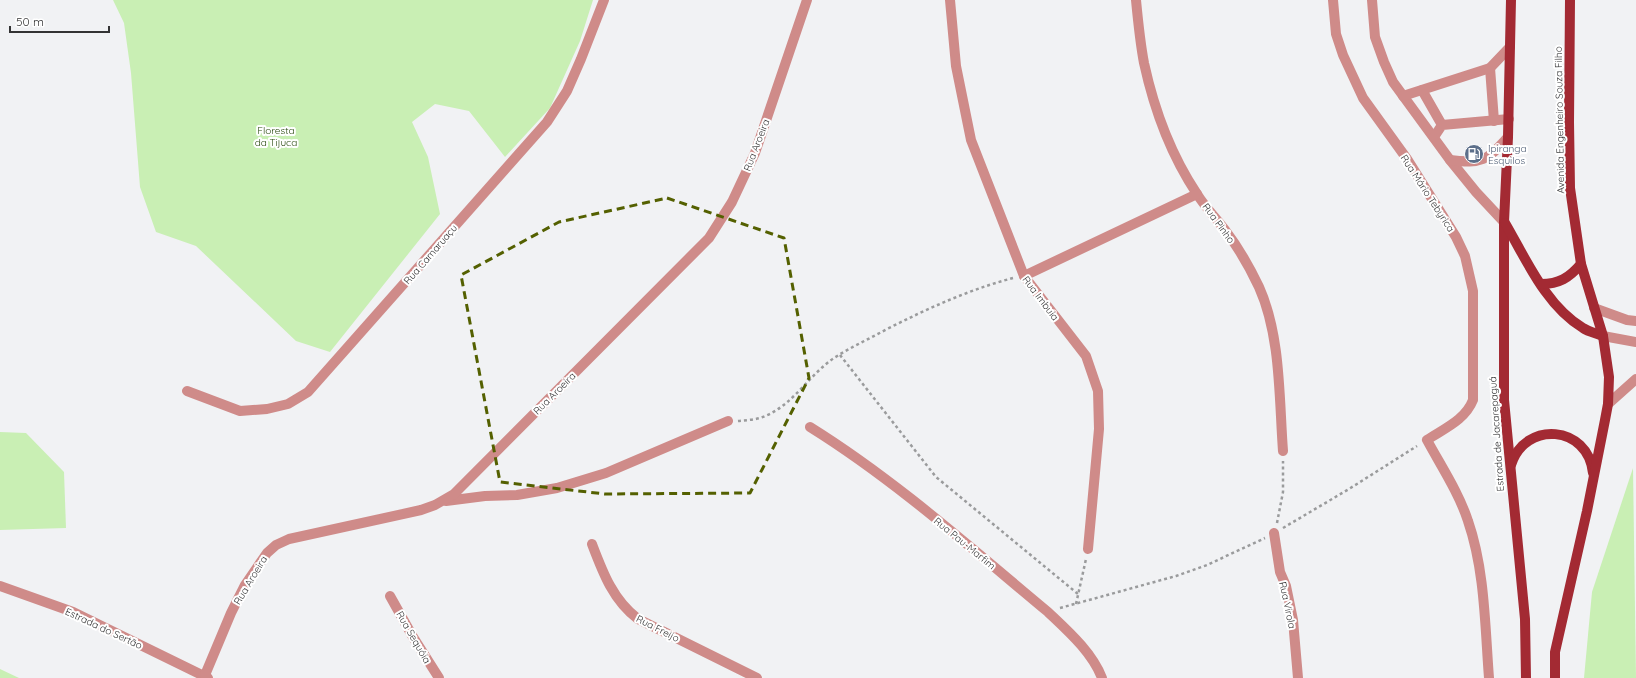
<svg xmlns="http://www.w3.org/2000/svg" width="1636" height="678" font-family="Quicksand,sans-serif">
<rect width="100%" height="100%" fill="#f1f2f4"/>
<g fill="#c9efb4">
<polygon points="113,0 593,0 580,41 550,108 505,157 469,111 435,104 412,122 428,157 440,214 330,352 296,341 196,246 156,232 140,187 131,73 124,23"/>
<polygon points="0,432 26,433 64,472 66,528 0,530"/>
<polygon points="1633,468 1636,678 1584,678 1592,592"/>
<polygon points="0,669 19,678 0,678"/>
</g>
<g fill="none" stroke-linecap="round" stroke-linejoin="round">
<g stroke="#9a9b9c" stroke-width="2.5" stroke-dasharray="3 3" stroke-linecap="butt">
<polyline points="840,355 936,477 1078,594"/>
<path d="M738,421C747,420 757,420 765,416C793,405 809,375 834,358C851,347 869,339 887,329C929,308 968,290 1013,278"/>
<polyline points="1277,523 1283,492 1283,461"/>
<polyline points="1283,528 1349,489 1417,446"/>
<polyline points="1076,604 1086,559"/>
<polyline points="1060,608 1176,576 1207,565 1265,538"/>
</g>
<g stroke="#cf8b89" stroke-width="10">
<polyline points="950,0 956,66 971,140 1024,276 1086,356 1098,391 1099,429 1088,549"/>
<path d="M1136,0C1138,21 1140,42 1144,63C1154,109 1171,155 1197,194C1205,207 1216,218 1225,230C1238,247 1250,268 1259,287C1281,336 1279,398 1283,451"/>
<path d="M1333,0L1336,34L1343,55L1363,98L1407,159L1456,237L1465,256L1473,291V400C1465,420 1445,428 1427,440C1441,466 1459,493 1468,521C1485,570 1485,627 1489,678"/>
<polyline points="1372,0 1375,37 1384,62 1393,82 1450,160 1476,192 1504,222"/>
<polyline points="1490,68 1494,121"/>
<polyline points="1422,90 1442,125"/>
<polyline points="1403,96 1490,68 1510,47"/>
<polyline points="1434,137 1442,125 1509,119"/>
<path d="M1450,160C1482,164 1487,161 1508,137"/>
<polyline points="1024,276 1197,194"/>
<polyline points="1594,308 1627,320 1636,321"/>
<polyline points="1603,336 1636,342"/>
<polyline points="187,391 240,411 267,409 288,404 308,392 547,122 567,91 581,59 604,0"/>
<polyline points="1608,404 1636,379"/>
<path d="M810,427C895,480 971,548 1048,612C1068,631 1092,652 1102,678"/>
<polyline points="446,501 485,496 517,495 557,488 606,473 728,421"/>
<polyline points="1274,533 1280,572 1286,586 1293,620 1298,678"/>
<path d="M592,544C603,573 613,600 638,619L757,678"/>
<polyline points="0,586 73,612 208,678"/>
<polyline points="390,596 413,637 439,678"/>
<polyline points="205,675 231,613 245,585 267,553 276,545 289,539 421,510 435,505 454,494 709,238 732,202 755,153 807,0"/>
</g>
<g stroke="#a32a33" stroke-width="10">
<polyline points="1511,0 1508,137 1504,222 1504,400 1525,619 1526,678"/>
<path d="M1505,223C1526,259 1546,306 1583,328C1589,332 1596,333 1603,336"/>
<path d="M1541,284C1559,284 1569,278 1581,264"/>
<path d="M1511,465C1525,420 1588,425 1593,473"/>
<polyline points="1555,678 1555,652 1587,511 1605,420 1608,404 1609,377 1603,336 1581,264 1570,188 1569,122 1570,0"/>
</g>
</g>
<path fill="none" stroke="#546000" stroke-width="3" stroke-dasharray="8 5" stroke-linejoin="round" d="M667,198L784,238L809,378L750,493L605,494L500,482L461,275L559,222Z"/>
<defs>
<symbol id="fuel-disc" viewBox="-11 -11 22 22"><circle r="9.5" fill="#5c6f8a" stroke="#fff"/><path d="M-5.5-6h7V0h2V4h1.3V-2.5L3-4.5l.8-.8L6-3V5H2.5V1h-1V6h-7ZM-4.2-4.7v3.2H.2V-4.7Z" fill="#fff"/></symbol>
</defs>
<g fill-rule="evenodd">
<use href="#fuel-disc" x="1463" y="143" width="22" height="22"/>
</g>
<g text-anchor="middle" stroke-width="4" stroke-linejoin="round" paint-order="stroke">
<g font-size="10" fill="#333334" stroke="#fff">
<text transform="translate(1559 120) rotate(-91)" y="4">Avenida Engenheiro Souza Filho</text>
<text transform="translate(756 145) rotate(-69)" y="4">Rua Aroeira</text>
<text transform="translate(1428 193) rotate(57)" y="4">Rua Mário Tebyrica</text>
<text transform="translate(1219 223) rotate(54)" y="4">Rua Pinho</text>
<text transform="translate(430 254) rotate(-49)" y="4">Rua Camaruaçu</text>
<text transform="translate(1041 298) rotate(53)" y="4">Rua Imbuia</text>
<text transform="translate(554 393) rotate(-45)" y="4">Rua Aroeira</text>
<text transform="translate(1496 434) rotate(-94)" y="4">Estrada de Jacarepaguá</text>
<text transform="translate(965 543) rotate(39)" y="4">Rua Pau-Marfim</text>
<text transform="translate(250 580) rotate(-59)" y="4">Rua Aroeira</text>
<text transform="translate(1288 605) rotate(78)" y="4">Rua Virola</text>
<text transform="translate(104 628) rotate(25)" y="4">Estrada do Sertão</text>
<text transform="translate(658 628) rotate(27)" y="4">Rua Freijo</text>
<text transform="translate(414 637) rotate(60)" y="4">Rua Sequóia</text>
</g>
<g font-size="10" fill="#28480e" stroke="#fff">
<text x="276" y="134">Floresta<tspan x="276" dy="12">da Tijuca</tspan></text>
</g>
<g font-size="10" fill="#4e5e75" stroke="#fff" text-anchor="start">
<text x="1488" y="152">Ipiranga<tspan x="1488" dy="12">Esquilos</tspan></text>
</g>
</g>
<path d="M10 26v6h99v-6" fill="none" stroke="#333334" stroke-width="2"/>
<text x="16" y="26" font-size="12" fill="#333334" stroke="#ffffff" stroke-width="3" paint-order="stroke">50 m</text>
</svg>
